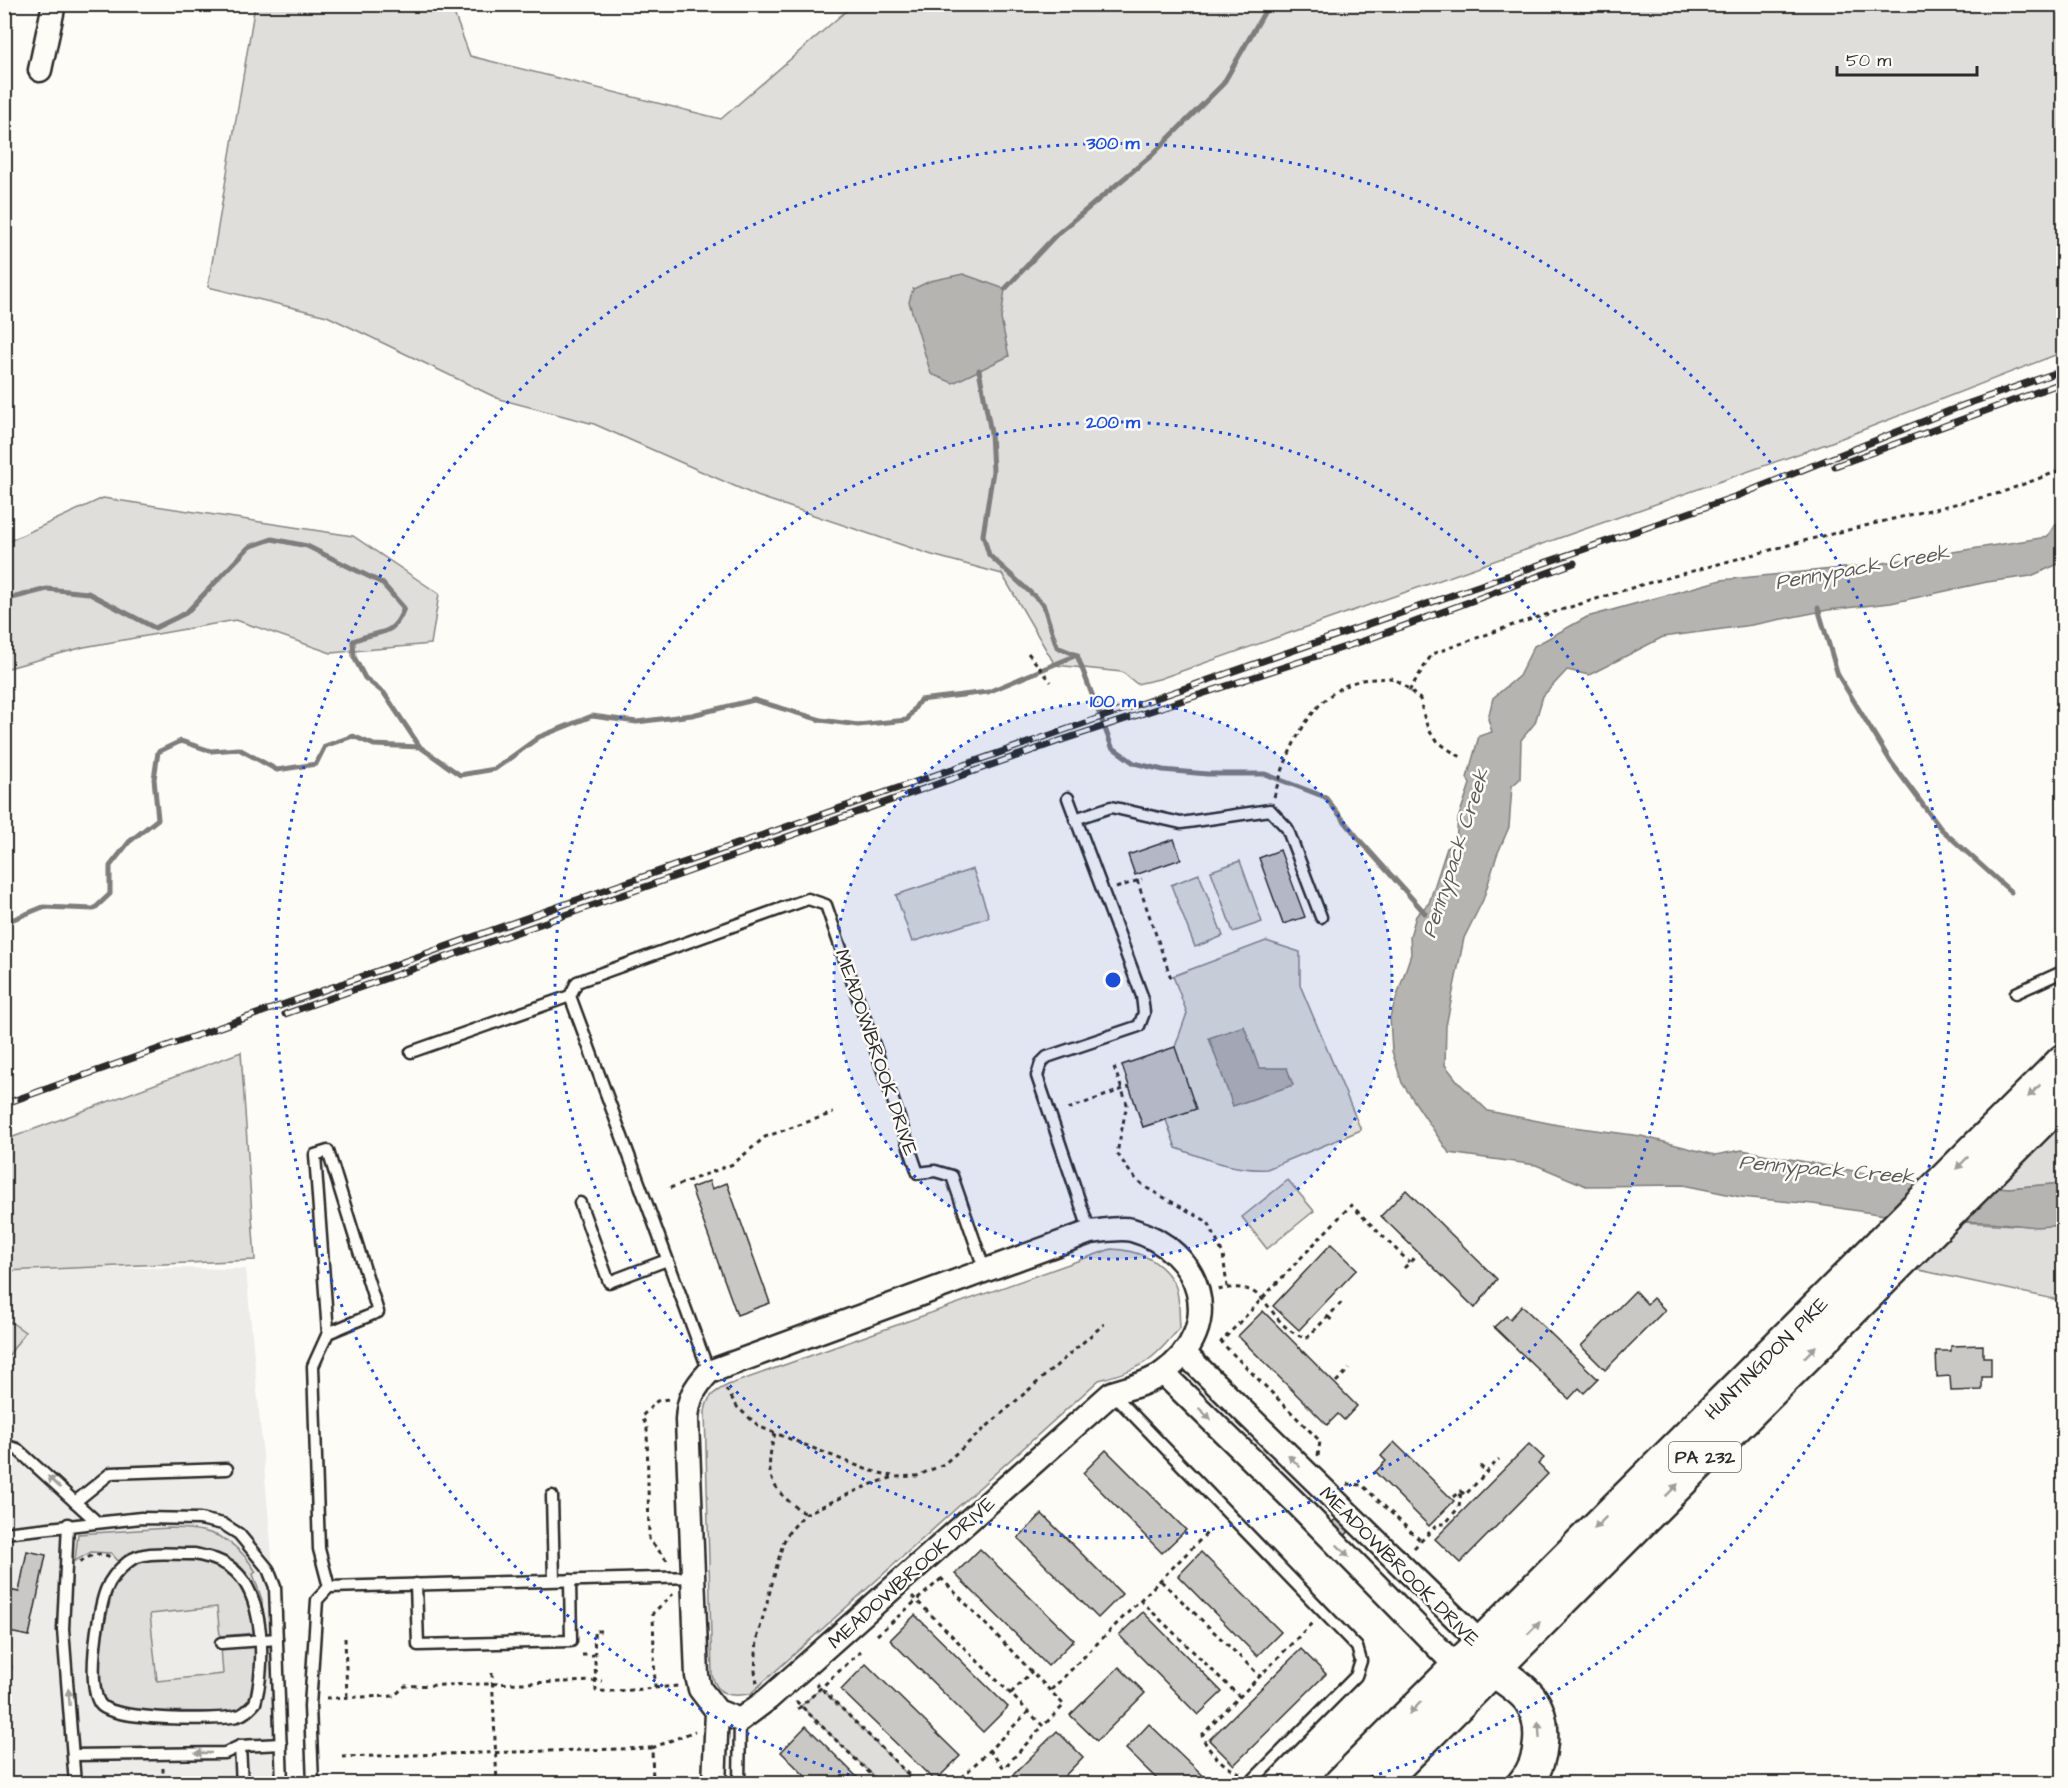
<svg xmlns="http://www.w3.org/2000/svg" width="2068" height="1788" font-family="'Architects Daughter',sans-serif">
<rect width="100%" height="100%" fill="#fdfcf7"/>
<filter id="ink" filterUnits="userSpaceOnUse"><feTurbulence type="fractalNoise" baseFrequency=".0167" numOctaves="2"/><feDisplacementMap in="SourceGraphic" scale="12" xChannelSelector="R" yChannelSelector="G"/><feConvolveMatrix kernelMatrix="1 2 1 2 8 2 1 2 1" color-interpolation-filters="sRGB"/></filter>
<g filter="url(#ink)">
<polygon fill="#edece8" points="5,1266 246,1269 275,1587 282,1783 5,1784"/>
<g fill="#dfdeda" stroke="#858482" stroke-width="1.5">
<polygon points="255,5 451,5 470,56 721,119 853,5 2063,5 2063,352 1829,443 1159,679 1137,684 1122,672 1055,665 1002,574 932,555 757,496 594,424 499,399 327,316 208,287"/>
<polygon points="103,498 353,536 439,594 431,644 331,653 236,620 84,647 5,669 5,543"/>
<polygon points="1240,861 1262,922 1233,932 1211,871"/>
<polygon points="973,869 989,917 912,942 896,895"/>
<polygon points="1199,874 1223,936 1195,947 1171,885"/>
<path d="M1266,941L1300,952V985L1361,1130L1267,1169C1234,1171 1206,1159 1176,1148L1166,1120L1143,1127L1122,1065L1175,1047L1187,1013L1173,976Z"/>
<polygon points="241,1052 255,1260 5,1271 5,1140"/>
<polygon points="2063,1097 2063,1183 2009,1188 1975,1185"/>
<polygon points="1288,1180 1314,1211 1267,1249 1242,1217"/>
<path d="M1940,1221C1981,1222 2022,1228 2063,1225V1301L1896,1265Z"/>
<path d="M1111,1249C1138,1250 1161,1259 1175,1285C1180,1296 1179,1316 1180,1328C1150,1362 1144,1368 1099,1380L750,1694C730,1697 717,1696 712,1675L705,1412C707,1396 714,1392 728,1385Z"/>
<polygon points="5,1318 25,1332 5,1361"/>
<path d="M168,1528C209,1528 234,1536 256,1572L253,1574L262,1600L263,1624L254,1592L241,1571L198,1551L120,1563L111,1553L91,1552L75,1561L78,1534Z"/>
<path d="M170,1559C232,1562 242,1573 256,1633L220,1636L217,1607L150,1614L157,1681L223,1674L221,1647L256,1644L254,1688L250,1701L236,1712L128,1711L106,1703L101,1696L98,1657L112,1592L128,1568L141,1561Z"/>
<polygon points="821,1688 916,1783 881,1783 801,1706"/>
</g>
<g fill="#b5b4b1" stroke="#7e7d7b" stroke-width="1.5">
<polygon points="963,274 1005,289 1001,319 1009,356 953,383 931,374 909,302 913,289 930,281"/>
<polygon points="2063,522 2063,562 2031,576 1987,582 1891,603 1828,610 1752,625 1663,637 1589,675 1567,670 1543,696 1535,723 1521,740 1520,779 1512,786 1509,827 1497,855 1483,900 1464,938 1446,1026 1445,1065 1459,1083 1488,1111 1558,1125 1641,1136 1715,1155 1742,1150 1897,1179 2009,1188 2063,1183 2063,1225 2036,1227 1991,1222 1924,1221 1813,1204 1741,1197 1683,1185 1586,1186 1536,1165 1449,1153 1402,1083 1392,1051 1390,1017 1411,954 1410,936 1416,916 1429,903 1447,848 1456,840 1458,819 1470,784 1467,778 1479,736 1492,732 1488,719 1493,698 1519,676 1534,646 1587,617 1721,580 1864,566 2047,537 2054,526"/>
<polygon points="1244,1026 1259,1068 1287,1068 1293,1085 1233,1106 1209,1038"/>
</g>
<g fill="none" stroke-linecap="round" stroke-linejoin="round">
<g stroke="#7e7d7b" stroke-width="5">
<polyline points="1005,289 1055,236 1152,155 1223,84 1269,4"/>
<polyline points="979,370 991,433 993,471 983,535 989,555 1043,604 1057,647 1077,655"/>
<path d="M4,600L47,589L88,593L155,628L186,613L249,547L272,539L307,546L382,583L404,608C392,640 379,629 353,641L354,657L365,678L384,693L420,747L460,775L495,769L539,737L592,716L637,722L692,715L754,700L821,720L858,725L907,720L920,700L988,692L1077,655"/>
<polyline points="1818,608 1838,675 1891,762 1941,829 2011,892"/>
<polyline points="1077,655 1112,747 1134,763 1163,770 1207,774 1265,774 1325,797 1363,844 1425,913"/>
<polyline points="4,923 43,907 94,909 110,894 110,866 129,842 158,819 154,779 158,752 181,741 211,751 239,749 277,770 316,764 325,746 353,736 374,745 420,747"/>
</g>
</g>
<g fill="#c9c8c4" stroke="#2b2b2b" stroke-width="1.5">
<polygon points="1174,839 1181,859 1135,875 1128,855"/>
<polygon points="1280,850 1305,917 1283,924 1259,858"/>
<polygon points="1175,1047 1196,1109 1143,1127 1122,1065"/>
<polygon points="709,1181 712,1189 727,1183 770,1303 737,1315 691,1188"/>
<polygon points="1406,1190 1497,1279 1475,1308 1381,1216"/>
<polygon points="1331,1244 1357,1269 1299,1330 1273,1306"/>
<polygon points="1635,1291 1647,1304 1653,1298 1665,1310 1605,1370 1581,1346"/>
<polygon points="1522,1306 1598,1379 1584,1393 1579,1388 1569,1399 1494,1327 1506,1316 1510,1319"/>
<polygon points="1263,1311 1357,1406 1344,1420 1338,1414 1327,1425 1238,1336"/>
<polygon points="1983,1345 1983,1357 1991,1357 1991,1377 1982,1377 1982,1390 1951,1391 1950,1376 1937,1377 1936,1351 1951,1351 1951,1346"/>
<polygon points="1394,1442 1454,1501 1429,1526 1375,1472 1386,1461 1381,1456"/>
<polygon points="1529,1444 1544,1458 1538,1464 1548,1474 1460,1563 1435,1539"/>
<polygon points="1106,1450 1186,1530 1162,1553 1083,1473"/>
<polygon points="1042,1514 1122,1594 1098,1618 1018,1538"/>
<polygon points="1336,1519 1341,1519 1349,1525 1349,1531 1345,1536 1339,1537 1331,1523"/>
<polygon points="980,1549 1074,1640 1048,1666 955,1574"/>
<polygon points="27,1551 46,1555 29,1636 4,1631 4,1589 19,1592"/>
<polygon points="1201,1552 1281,1632 1257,1656 1178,1576"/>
<polygon points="1143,1612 1222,1692 1198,1715 1119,1635"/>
<polygon points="915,1615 1008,1707 983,1732 890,1640"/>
<polygon points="1301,1649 1326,1674 1234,1765 1209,1740"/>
<polygon points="866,1664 960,1756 935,1781 841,1690"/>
<polygon points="1119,1667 1145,1693 1097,1741 1070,1715"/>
<polygon points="1149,1724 1212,1784 1162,1784 1126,1749"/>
<polygon points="806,1726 864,1784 813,1784 781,1752"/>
<polygon points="1057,1731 1083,1757 1057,1784 1014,1784 1009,1779"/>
</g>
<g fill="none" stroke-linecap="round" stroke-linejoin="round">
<defs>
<g id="lane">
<polyline points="1068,798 1142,996 1144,1013 1139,1026 1047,1057 1041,1063 1037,1076 1090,1232"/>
<polyline points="1075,819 1111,807 1181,823 1270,810 1287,828 1321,917"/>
<polyline points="2016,993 2064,971"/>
<polyline points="570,996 709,1372"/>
<polyline points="411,1052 570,996 577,982 808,899 826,905 918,1173 935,1171 952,1176 985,1271"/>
<polyline points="580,1203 609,1282 667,1260"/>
<polyline points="328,1333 378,1312 328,1151 315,1155 328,1333 313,1366 319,1549 329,1587"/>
<polyline points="1112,1393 1357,1647 1361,1661 1356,1676 1249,1784"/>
<polyline points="4,1445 17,1449 97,1522"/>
<polyline points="552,1496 554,1580"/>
<polyline points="75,1502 111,1473 227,1469"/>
<polyline points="68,1524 63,1629 75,1784"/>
<polyline points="4,1533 141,1518 200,1519 223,1524 239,1534 268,1569 275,1587 282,1784"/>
<path d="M195,1554C207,1557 219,1559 230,1567C265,1591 266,1666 255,1703C250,1708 244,1715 237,1716C215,1721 118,1720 102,1706C85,1691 98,1610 106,1590C110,1579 119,1569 128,1562C143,1549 176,1555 195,1554Z"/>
<polyline points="416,1584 418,1645 571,1641 570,1580"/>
<polyline points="329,1587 694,1577"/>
<polyline points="221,1643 277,1639"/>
<polyline points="4,1667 5,1667"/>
<polyline points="240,1746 242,1784"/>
<polyline points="73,1755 225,1753 240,1746 281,1744"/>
<polyline points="313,1784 310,1706 317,1600 329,1587"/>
<polyline points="739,1784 740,1720"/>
</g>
<g id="street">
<polyline points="40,70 54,4"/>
<polyline points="1184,1353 1481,1643 1487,1656"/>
<polyline points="1163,1373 1296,1503 1456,1666 1472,1667"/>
<path d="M714,1784L717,1711L700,1689L697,1676L687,1420C688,1399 694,1388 709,1372L1090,1232C1103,1231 1120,1227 1132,1230C1202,1250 1227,1327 1163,1373C1149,1383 1129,1388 1112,1393L768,1699L740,1720L717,1711"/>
</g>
<g id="primary">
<path d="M1493,1669C1505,1678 1521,1687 1530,1699C1547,1722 1543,1764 1524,1784"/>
<polyline points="1341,1784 2064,1061"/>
<polyline points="1378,1784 2064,1097"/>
</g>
</defs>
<use href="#lane" stroke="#2b2b2b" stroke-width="15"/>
<use href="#street" stroke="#2b2b2b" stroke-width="27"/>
<use href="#primary" stroke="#2b2b2b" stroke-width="38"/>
<g stroke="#2b2b2b" stroke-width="3" stroke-dasharray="4.5 4.5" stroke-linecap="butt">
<polyline points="1028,653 1051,682"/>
<polyline points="1409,691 1432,654 1513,625 1641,585 1811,539 2000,493 2064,469"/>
<path d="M1274,797C1287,749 1317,679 1375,679C1381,679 1389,677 1394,679C1403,683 1412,693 1420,699C1427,733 1430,739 1461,757"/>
<polyline points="1137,880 1172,981"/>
<polyline points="1116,888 1142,879"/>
<polyline points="1114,1067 1127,1104 1117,1153 1132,1175 1145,1187 1208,1222 1223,1254 1227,1287"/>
<polyline points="1068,1109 1129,1087"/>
<polyline points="670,1188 733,1164 765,1137 833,1113"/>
<polyline points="1404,1268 1416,1256"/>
<path d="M1218,1290C1274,1276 1264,1328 1307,1338L1344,1300"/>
<polyline points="1328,1317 1334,1322"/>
<polyline points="1336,1382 1349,1369"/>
<polyline points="726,1389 738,1408 760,1427 868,1470 892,1476"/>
<polyline points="668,1399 657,1401 642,1416 647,1428 649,1539 669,1563"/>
<path d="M775,1433C763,1477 770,1488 805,1514"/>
<polyline points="1318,1456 1320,1441 1221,1342 1351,1205 1409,1262"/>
<polyline points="1480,1466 1487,1472"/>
<polyline points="1347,1484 1362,1485 1421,1541"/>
<polyline points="1454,1497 1461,1491 1465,1495 1499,1459"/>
<polyline points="1414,1548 1438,1524 1445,1524 1459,1507 1461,1491"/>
<path d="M80,1562C90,1555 101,1551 112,1558"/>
<polyline points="1161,1581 1260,1676"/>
<polyline points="912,1596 1043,1726 1064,1705 938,1575"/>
<polyline points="1140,1600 1240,1697"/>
<path d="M601,1631H594L596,1691C623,1692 650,1688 678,1686"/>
<polyline points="877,1635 941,1579"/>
<polyline points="345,1638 347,1698"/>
<polyline points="582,1655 594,1655"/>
<polyline points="492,1673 497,1784"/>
<polyline points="757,1683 755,1671 757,1639 783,1543 789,1532 805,1514 869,1485 894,1477 917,1476 944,1464 1104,1324"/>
<polyline points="816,1683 918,1784"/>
<polyline points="655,1688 653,1613 673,1594"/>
<polyline points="1051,1690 1207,1533"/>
<polyline points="1011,1693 1032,1671"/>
<polyline points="326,1698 394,1696 405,1686 602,1681"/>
<polyline points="796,1701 881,1784"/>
<polyline points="798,1709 861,1651"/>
<polyline points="989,1750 1004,1768 1043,1726"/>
<polyline points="342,1757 652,1748"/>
<polyline points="163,1768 163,1784"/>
<path d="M1240,1773C1225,1768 1206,1750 1202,1735L1314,1621"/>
<polyline points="653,1784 652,1748 695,1731"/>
<polyline points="955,1784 1029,1711"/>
</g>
<use href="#lane" stroke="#fdfcf7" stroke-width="10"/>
<use href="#street" stroke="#fdfcf7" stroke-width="22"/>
<use href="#primary" stroke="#fdfcf7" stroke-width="33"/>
<defs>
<g id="rail">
<polyline points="1835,466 2064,382"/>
<polyline points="285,1014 1062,740 1366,640 1574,563"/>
<polyline points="4,1104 602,891 1737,496 1964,405 2064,370"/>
</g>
</defs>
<use href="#rail" stroke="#2b2b2b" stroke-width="7"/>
<use href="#rail" stroke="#fdfcf7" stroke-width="4.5" stroke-dasharray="14" stroke-linecap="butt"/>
</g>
<defs><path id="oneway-solid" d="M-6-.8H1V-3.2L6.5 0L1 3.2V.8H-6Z" transform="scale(1.5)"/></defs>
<g fill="#9e9e9b">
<use href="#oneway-solid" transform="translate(2034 1091) rotate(135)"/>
<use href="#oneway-solid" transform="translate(1962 1163) rotate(135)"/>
<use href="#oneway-solid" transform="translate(1810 1352) rotate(-45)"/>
<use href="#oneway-solid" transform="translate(1205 1414) rotate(44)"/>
<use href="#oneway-solid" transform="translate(1294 1461) rotate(-135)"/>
<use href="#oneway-solid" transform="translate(54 1482) rotate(-137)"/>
<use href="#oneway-solid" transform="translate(1672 1490) rotate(-45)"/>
<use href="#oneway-solid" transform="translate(1600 1523) rotate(135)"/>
<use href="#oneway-solid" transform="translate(1343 1551) rotate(46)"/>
<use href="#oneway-solid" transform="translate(1534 1628) rotate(-45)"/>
<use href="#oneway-solid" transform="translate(69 1697) rotate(-95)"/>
<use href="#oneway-solid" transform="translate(1415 1708) rotate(134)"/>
<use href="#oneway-solid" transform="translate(1539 1730) rotate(-94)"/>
<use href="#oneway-solid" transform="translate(203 1753) rotate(179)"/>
</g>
</g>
<circle cx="1113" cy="980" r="279" fill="#1d4ed8" fill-opacity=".12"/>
<g fill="none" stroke="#1d4ed8" stroke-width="3" stroke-dasharray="3 6">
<circle cx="1113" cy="980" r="279"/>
<circle cx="1113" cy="980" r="558"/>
<path d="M875 1783A837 837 0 1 1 1351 1783"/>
</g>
<g text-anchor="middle" stroke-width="5" stroke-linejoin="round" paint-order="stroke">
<rect fill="#fdfcf7" stroke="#6a6a68" stroke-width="1.5" x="1669" y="1442" width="72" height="30" rx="4.5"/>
<g font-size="18" font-weight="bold" fill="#2b2b2b">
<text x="1705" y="1463">PA 232</text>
</g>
<g font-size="20" fill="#2b2b2b" stroke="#fdfcf7">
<text transform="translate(877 1052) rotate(71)" y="7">MEADOWBROOK DRIVE</text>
<text transform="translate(1766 1358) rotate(-45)" y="7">HUNTINGDON PIKE</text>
<text transform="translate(1400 1566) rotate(45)" y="7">MEADOWBROOK DRIVE</text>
<text transform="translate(911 1572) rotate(-42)" y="7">MEADOWBROOK DRIVE</text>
</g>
<g font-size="21" font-style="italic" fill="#5b5b5a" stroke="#fdfcf7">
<text transform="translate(1862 567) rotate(-10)" y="7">Pennypack Creek</text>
<text transform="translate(1455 853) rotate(-72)" y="7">Pennypack Creek</text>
<text transform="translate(1827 1169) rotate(5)" y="7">Pennypack Creek</text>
</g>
</g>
<circle cx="1113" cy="980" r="9" fill="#1d4ed8" stroke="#fdfcf7" stroke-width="3"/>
<g font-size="18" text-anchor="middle" font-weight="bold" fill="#1d4ed8" stroke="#fdfcf7" stroke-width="5" stroke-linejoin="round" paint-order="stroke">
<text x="1113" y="149">300 m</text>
<text x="1113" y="428">200 m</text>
<text x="1113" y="707">100 m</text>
</g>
<rect width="2068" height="1788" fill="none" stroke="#fdfcf7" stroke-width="24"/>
<rect x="12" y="12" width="2044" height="1764" fill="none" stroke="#2b2b2b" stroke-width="2" filter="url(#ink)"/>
<path d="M1837 66v9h140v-9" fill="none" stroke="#2b2b2b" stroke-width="3"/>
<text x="1846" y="66" font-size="18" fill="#2b2b2b" stroke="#fdfcf7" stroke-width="4.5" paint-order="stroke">50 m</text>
</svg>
